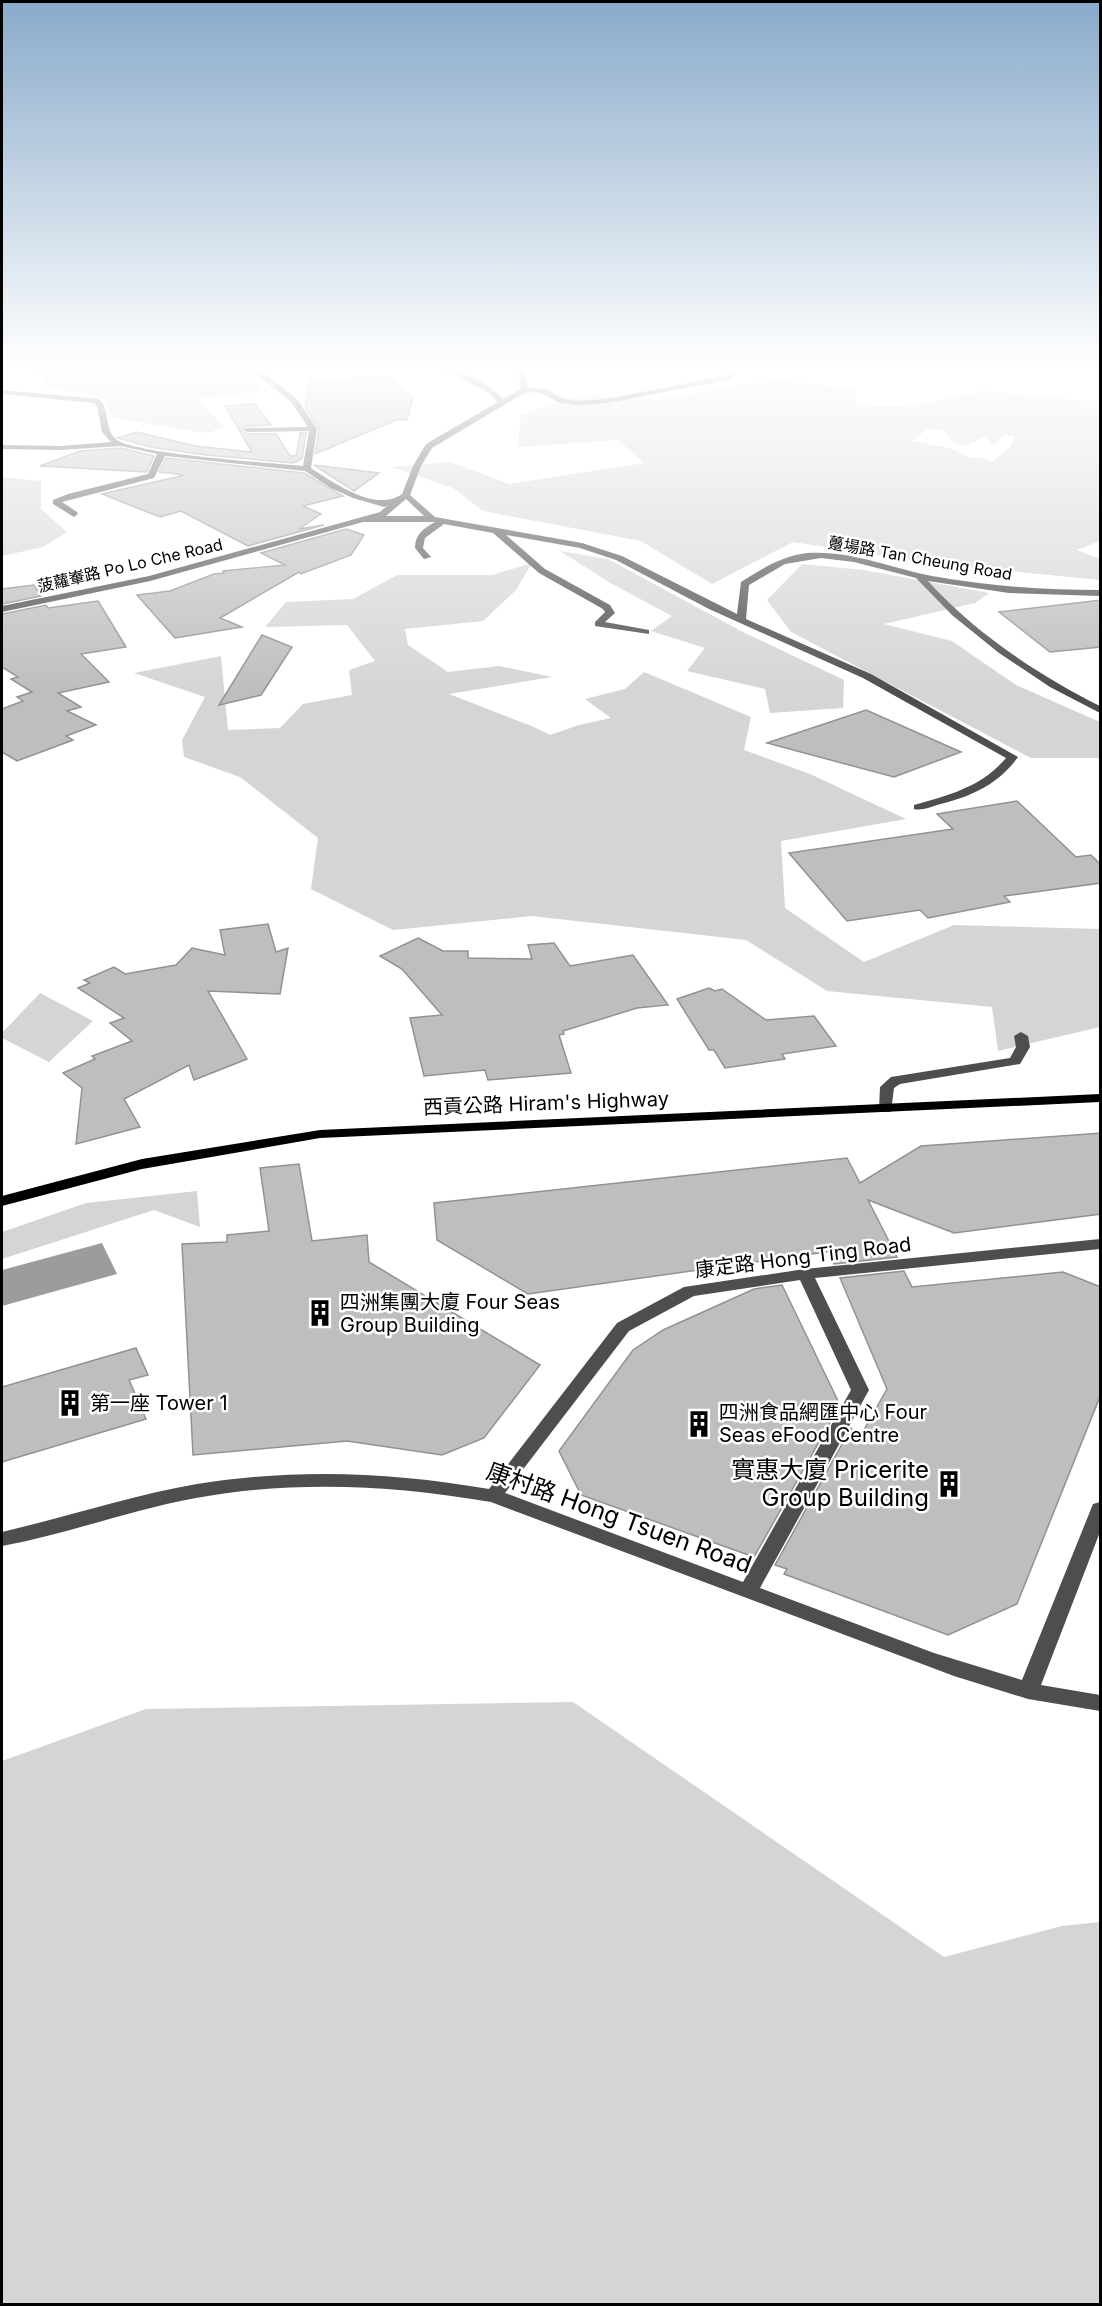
<svg xmlns="http://www.w3.org/2000/svg" width="1102" height="2306" font-family="Inter,'Noto Sans TC',sans-serif">
<rect width="100%" height="100%" fill="#fff"/>
<g fill="#d5d5d5" fill-rule="evenodd">
<polygon points="26,369 238,369 262,391 198,399 225,427 207,433 112,418 106,400 82,393 43,387 45,375"/>
<path d="M775,379L854,389L856,407L919,405L983,391L1087,401L1100,400V541L1077,550L1100,559V580L939,564L793,542L712,584L641,541L483,511L453,488L392,467L450,462L509,484L644,463L618,440L518,447L521,415L581,395L660,400ZM927,429L945,431L954,443L966,446L985,436L993,445L1004,435L1015,436L1010,447L992,462L982,458H970L950,448L912,441Z"/>
<polygon points="2,477 41,481 41,509 67,532 43,547 2,556"/>
<polygon points="560,551 608,559 741,631 844,680 843,708 770,713 765,689 687,671 705,648 651,631 672,616 612,584"/>
<polygon points="532,563 516,590 483,621 405,629 408,645 448,672 499,666 552,677 449,694 534,727 550,735 579,725 611,718 585,699 625,689 644,672 751,717 744,750 810,774 906,819 781,841 785,908 864,962 954,925 1100,929 1100,1027 998,1051 992,1007 827,991 746,940 532,916 393,930 311,889 318,838 240,777 184,757 182,740 205,697 134,673 221,656 228,730 280,728 303,704 352,695 349,670 375,661 347,625 265,627 286,602 353,599 397,575 492,575"/>
<polygon points="802,564 864,570 989,593 975,603 884,624 952,641 1016,685 1100,722 1100,758 1031,758 791,632 767,600"/>
<polygon points="40,993 93,1021 49,1062 2,1038 2,1033"/>
<polygon points="197,1191 200,1227 154,1210 2,1259 2,1232 86,1203"/>
<polygon points="573,1702 944,1957 1062,1926 1100,1922 1100,2304 2,2304 2,1761 146,1709"/>
</g>
<polygon fill="#9c9c9c" points="102,1243 117,1274 2,1306 2,1270"/>
<g fill="#bebebe" stroke="#929292" stroke-width="1.5">
<polygon points="353,378 389,378 413,398 407,420 396,420 315,454 319,429 305,407 310,381 353,381"/>
<polygon points="255,404 271,425 247,426 241,431 247,434 276,434 290,456 296,456 300,433 306,433 302,459 293,463 206,455 150,447 118,438 137,432 195,446 252,452 225,406"/>
<polygon points="121,448 154,456 147,472 40,466 80,451"/>
<polygon points="166,458 304,473 343,496 303,506 321,514 299,529 324,525 248,546 181,511 160,517 102,494 185,475 159,472"/>
<polygon points="314,465 379,473 354,491"/>
<polygon points="346,529 364,535 351,555 301,574 299,572 220,618 242,627 175,638 137,595 170,591 214,574 224,573 223,571 285,565 261,553"/>
<polygon points="34,585 41,596 2,604 2,589"/>
<polygon points="1101,600 1101,647 1050,652 999,612"/>
<polygon points="98,601 126,647 81,654 109,682 58,693 81,707 67,711 96,725 66,736 73,740 17,761 2,752 2,709 23,701 17,697 32,692 11,679 18,677 2,667 2,614 46,605 48,608"/>
<polygon points="262,635 292,647 261,695 219,705"/>
<polygon points="866,710 961,752 894,777 767,743"/>
<polygon points="1017,801 1076,857 1091,855 1101,865 1101,883 1004,896 1010,902 928,918 920,910 847,921 789,853 953,829 937,814"/>
<polygon points="268,924 276,952 288,948 280,994 208,991 247,1059 194,1080 189,1065 124,1099 140,1127 76,1144 82,1088 63,1073 95,1059 92,1056 132,1041 110,1023 124,1018 78,988 90,983 84,980 114,967 125,974 176,965 192,948 225,955 220,930"/>
<polygon points="418,938 443,951 468,951 468,958 532,959 528,945 554,943 570,966 633,955 668,1005 637,1008 563,1031 564,1034 559,1035 571,1073 488,1080 485,1070 424,1076 410,1018 442,1015 402,969 380,956"/>
<polygon points="709,988 715,991 722,989 766,1020 814,1016 836,1046 782,1054 785,1059 725,1068 714,1050 709,1050 677,999"/>
<polygon points="1101,1133 1101,1214 954,1233 868,1200 897,1257 834,1264 830,1255 840,1250 528,1294 437,1240 434,1203 847,1158 860,1183 921,1146"/>
<polygon points="299,1164 312,1241 367,1235 369,1262 540,1365 484,1438 442,1455 347,1441 193,1455 182,1244 227,1242 227,1235 269,1231 260,1168"/>
<polygon points="904,1271 912,1287 1063,1272 1101,1287 1101,1394 1017,1604 948,1635 784,1574 787,1569 775,1565 851,1428 857,1442 887,1389 840,1278"/>
<polygon points="782,1285 840,1405 754,1557 581,1495 559,1451 633,1350 663,1330 754,1289"/>
<polygon points="136,1348 148,1375 129,1380 146,1419 2,1462 2,1387"/>
</g>
<g fill="none" stroke-linecap="round" stroke-linejoin="round">
<g fill="#4e4e4e" fill-rule="evenodd">
<path d="M251,369H259L298,400L317,429L311,468C334,483 376,513 402,494L413,466L426,444L498,402L489,393L442,369C461,369 490,384 503,399L521,389L518,369H525L528,388L545,389L565,399L579,401L607,399L723,376L729,372L728,369H734L737,372L728,380L607,403L579,405L560,403L541,393L526,392L432,448L421,466L410,495L435,517L582,543L622,556L737,614L741,582C762,569 781,556 807,553C850,550 892,568 932,576C988,586 1044,590 1100,590V596L1009,593L928,581C975,633 1038,675 1100,706V713L1050,687L999,653L952,615L916,578L854,562L821,558L785,564L749,585L746,619L871,674L1018,757C998,785 970,797 937,805C930,807 922,811 914,809V805C949,795 982,787 1006,758L863,678L709,609L616,560L580,548L506,535L545,569L610,605L615,613L605,622L649,630V634L595,626V622L605,612L603,609L539,573L493,533L444,524L425,538L423,548L431,557L424,559L415,548C415,534 424,528 435,522H363L150,581L2,612V606L149,576L380,512L388,505L384,507L353,498L331,488L305,471L165,456L154,478L62,502L77,512L78,514L74,517L53,504V500L68,494L148,474L157,454L121,446L61,450L2,449V445L61,446L111,442L102,432L97,406L94,403L2,394V390L99,399C111,410 103,429 117,440C137,454 271,463 303,466L309,431L247,432L243,430L247,428L308,427L292,403ZM406,499L424,516H385H386Z"/>
<polygon points="1021,1032 1028,1036 1030,1047 1020,1064 900,1084 894,1088 891,1112 881,1112 879,1109 880,1087 891,1077 1010,1058 1016,1047 1014,1036"/>
<path d="M1100,1239V1249L815,1278L869,1390L760,1588L934,1653L1022,1680L1091,1509L1093,1504L1100,1502V1532L1041,1685L1100,1695V1711L1028,1699L954,1676L491,1502C393,1485 294,1480 196,1498C130,1510 67,1534 2,1546V1532C66,1517 133,1495 197,1484C295,1468 392,1472 489,1489L617,1323L684,1287L805,1269ZM800,1280L851,1390L743,1582L505,1493L629,1331L694,1296Z"/>
</g>
<polygon fill="#000" fill-rule="evenodd" points="1100,1094 1100,1102 320,1138 142,1169 2,1206 2,1196 142,1159 320,1130"/>
</g>
<linearGradient id="sky" x2="0" y2="1"><stop stop-color="#89aaca"/><stop offset="0.53" stop-color="#fff"/><stop offset="1" stop-color="#fff" stop-opacity="0"/></linearGradient>
<rect width="1102" height="692" fill="url(#sky)"/>
<defs>
<symbol id="building-bare" viewBox="-9 -9 18 18"><path d="M-4-6H4V6H1V3H-1V6H-4ZM-2.5-4.3h1.7v1.8h-1.7ZM.8-4.3h1.7v1.8H.8ZM-2.5-1h1.7V.8h-1.7ZM.8-1h1.7V.8H.8Z" fill="#000" stroke="#fff" stroke-width="2.5" paint-order="stroke"/></symbol>
</defs>
<g fill-rule="evenodd">
<use href="#building-bare" x="301" y="1294" width="38" height="38"/>
<use href="#building-bare" x="51" y="1384" width="38" height="38"/>
<use href="#building-bare" x="680" y="1405" width="38" height="38"/>
<use href="#building-bare" x="930" y="1465" width="38" height="38"/>
</g>
<g text-anchor="middle" stroke-width="5" stroke-linejoin="round" paint-order="stroke">
<g font-size="16" fill="#000" stroke="#fff">
<text transform="translate(920 558) rotate(10)" y="6">躉場路 Tan Cheung Road</text>
<text transform="translate(130 565) rotate(-13)" y="6">菠蘿輋路 Po Lo Che Road</text>
</g>
<g font-size="20" fill="#000" stroke="#fff">
<text transform="translate(546 1103) rotate(-2)" y="7">西貢公路 Hiram's Highway</text>
<text transform="translate(803 1257) rotate(-7)" y="7">康定路 Hong Ting Road</text>
</g>
<g font-size="20" fill="#000" stroke="#fff" text-anchor="start">
<text x="340" y="1309">四洲集團大廈 Four Seas<tspan x="340" dy="23">Group Building</tspan></text>
<text x="90" y="1410">第一座 Tower 1</text>
<text x="719" y="1419">四洲食品網匯中心 Four<tspan x="719" dy="23">Seas eFood Centre</tspan></text>
</g>
<g font-size="24" fill="#000" stroke="#fff" text-anchor="end">
<text x="929" y="1478">實惠大廈 Pricerite<tspan x="929" dy="28">Group Building</tspan></text>
</g>
<g font-size="24" fill="#000" stroke="#fff">
<text transform="translate(619 1518) rotate(20)" y="8">康村路 Hong Tsuen Road</text>
</g>
</g>
<rect width="1102" height="2306" fill="none" stroke="#000000" stroke-width="6"/>
</svg>
